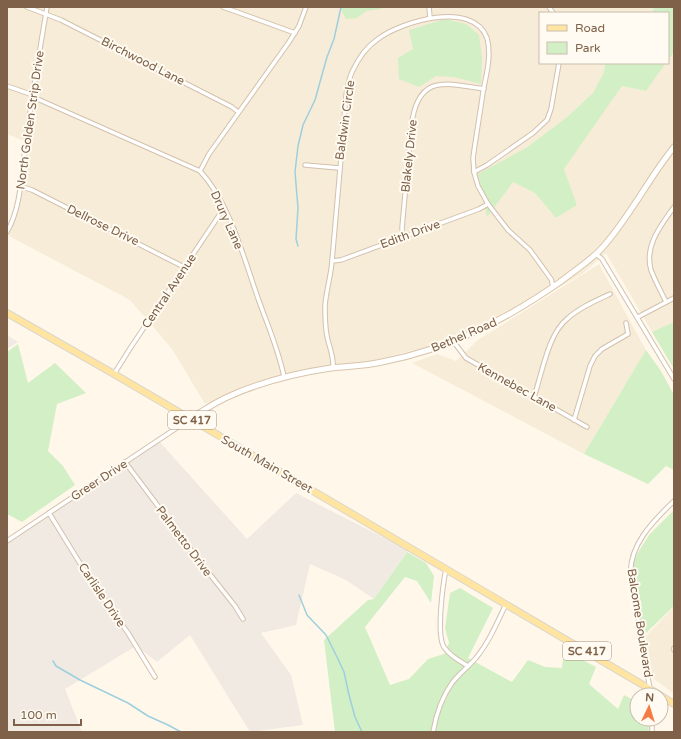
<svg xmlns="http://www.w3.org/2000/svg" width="681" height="739" font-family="'Varela Round',sans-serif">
<rect width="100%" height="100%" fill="#fff8ea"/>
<g fill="#f7ecd7">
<polygon points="7,7 654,7 652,13 540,13 540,63 605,63 604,72 593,93 567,117 526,148 513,182 535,193 556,218 577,205 564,169 622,86 646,91 666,63 668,63 668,61 674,52 674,322 652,332 606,253 582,274 523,308 473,335 375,360 295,376 205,404 172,349 130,300 9,236 22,196 27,142 7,134"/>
<polygon points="599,264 646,350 584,454 412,363 437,354 456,361 478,340"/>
<polygon points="674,607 674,694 653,678 645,637"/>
</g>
<g fill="#f0eae2">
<polygon points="7,335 18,342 7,349"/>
<polygon points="158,440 247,539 296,493 408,550 374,599 346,580 310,564 296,625 261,633 291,675 303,725 250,732 190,635 157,662 136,646 65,689 82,732 7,732 7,541"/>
</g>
<g fill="#d2efc5">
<polygon points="340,7 382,7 381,9 366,11 357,18 346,19"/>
<polygon points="654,7 674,7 674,52 668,61 668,13 652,13"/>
<polygon points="445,19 466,24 479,35 482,58 481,84 454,77 436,76 419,87 399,79 398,58 413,49 409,30"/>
<polygon points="605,63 666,63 646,91 622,86 564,169 577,205 556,218 535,193 513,182 487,217 478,174 526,148 567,117 593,93 604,72"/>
<polygon points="674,322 674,369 652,332"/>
<polygon points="18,344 28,383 55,363 86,393 57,404 48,451 63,466 75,485 22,522 7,514 7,352"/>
<polygon points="646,350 661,371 674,395 674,470 666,466 648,484 584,454"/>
<polygon points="674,510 674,606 643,636 632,562 649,535"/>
<polygon points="407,552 426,563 434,576 431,603 417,581 405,577 365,627 390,685 409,679 428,659 444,654 449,643 445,628 450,593 460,588 493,608 468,658 512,682 528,660 545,667 562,668 564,650 596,667 589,684 618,709 624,695 637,702 637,719 648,719 649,732 335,732 324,640 368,600 374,599"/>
</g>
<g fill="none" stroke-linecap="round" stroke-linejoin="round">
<g stroke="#9fcfdf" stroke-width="1.5">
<polyline points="298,246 296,239 298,208 295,172 298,146 303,125 315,100 320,82 327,57 334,39 341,7"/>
<polyline points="299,595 307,615 326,635 337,657 344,672 349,695 355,717 362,732"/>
<polyline points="53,661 56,666 80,680 128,703 148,716 168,725 181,732"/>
</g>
<defs>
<g id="street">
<polyline points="27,7 61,20 232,107 238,112"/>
<polyline points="223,7 295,33"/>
<polyline points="429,7 430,18"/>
<polyline points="549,7 553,13"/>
<polyline points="7,86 33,95"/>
<path d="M33,97L200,171C230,203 244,259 259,301C268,326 279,351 284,377"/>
<polyline points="305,165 339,168"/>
<polyline points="200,171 209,154 289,42 299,26 306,7"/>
<polyline points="474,172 487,165 533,133 547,120 551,109 559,63"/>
<polyline points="20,186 32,190 184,267"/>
<path d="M7,232C21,207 21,177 25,149C31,102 39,54 47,7"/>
<path d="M403,236L402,228L411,128C417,75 442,82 484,89"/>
<polyline points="596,254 602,259 674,379"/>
<polyline points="332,261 341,260 479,209 488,204"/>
<path d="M666,302C661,291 655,281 651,270C644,246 661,225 674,207"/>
<polyline points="638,317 674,298"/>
<polyline points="453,341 466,358 587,427"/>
<path d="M333,368C334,356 329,347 327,336C325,326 325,316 325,306C326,291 331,276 332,261C336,219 339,177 343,135C345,114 344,91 352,72C358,59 366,47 378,39C402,21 473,0 487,38C492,56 486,75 483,92C480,114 476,136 473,158L474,172L478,186L488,204L508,230L530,250L551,279L553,286"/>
<polyline points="114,374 131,347 224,208"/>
<path d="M534,397C542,374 548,334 567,319C579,308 595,301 610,294"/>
<polyline points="574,420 590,366 595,356 602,349 628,334 626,323"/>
<polyline points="125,462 197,558 235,606 243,619"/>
<polyline points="49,513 86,573 128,633 155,677"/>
<polyline points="7,541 190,419"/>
<path d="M446,569C443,584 436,635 444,647C449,655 459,661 468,666"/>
<polyline points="674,648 674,650"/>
<path d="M651,695L631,578C627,547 653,521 674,501"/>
<polyline points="652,719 652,732"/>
<path d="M433,732C436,715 442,697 452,683C459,674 468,667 476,658C489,642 497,623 506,604"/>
</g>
<path id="secondary" d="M190,419C204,410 217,401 232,395C264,381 297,373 331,368C348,366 365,366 382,362C449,349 504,321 560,282C574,271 590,261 602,248C630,217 648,179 674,147"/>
<g id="primary">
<polyline points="7,313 114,374 660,695"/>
<polyline points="661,696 674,704"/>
</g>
</defs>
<use href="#street" stroke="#d3c1ad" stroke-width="5.5"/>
<use href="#secondary" stroke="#d9c4ac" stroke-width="7"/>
<use href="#primary" stroke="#ddd6cf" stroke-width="8"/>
<use href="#street" stroke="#fff" stroke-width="3.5"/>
<use href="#secondary" stroke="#fff" stroke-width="5"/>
<use href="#primary" stroke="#ffe5a0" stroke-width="6"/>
</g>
<g text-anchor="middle" stroke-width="4" stroke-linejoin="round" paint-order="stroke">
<g fill="#fffbf2" stroke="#a58f7b" stroke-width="1">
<rect x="168" y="411" width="48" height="18" rx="3"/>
<rect x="563" y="642" width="48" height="18" rx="3"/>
</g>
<g font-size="11" font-weight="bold" fill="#7e6148">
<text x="192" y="424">SC 417</text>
<text x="587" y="655">SC 417</text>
</g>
<g font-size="12" fill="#7e6148" stroke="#fffbf2">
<text transform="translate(143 61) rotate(27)" y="4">Birchwood Lane</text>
<text transform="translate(30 120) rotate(-82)" y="4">North Golden Strip Drive</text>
<text transform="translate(345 120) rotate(-82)" y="4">Baldwin Circle</text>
<text transform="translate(409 156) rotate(-84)" y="4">Blakely Drive</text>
<text transform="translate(227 220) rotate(66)" y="4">Drury Lane</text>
<text transform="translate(103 225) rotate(26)" y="4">Dellrose Drive</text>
<text transform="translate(410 234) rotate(-20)" y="4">Edith Drive</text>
<text transform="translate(169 291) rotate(-56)" y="4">Central Avenue</text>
<text transform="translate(464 335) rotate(-23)" y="4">Bethel Road</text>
<text transform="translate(517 387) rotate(29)" y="4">Kennebec Lane</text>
<text transform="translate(267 464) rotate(30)" y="4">South Main Street</text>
<text transform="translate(99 480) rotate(-33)" y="4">Greer Drive</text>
<text transform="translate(184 541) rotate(53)" y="4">Palmetto Drive</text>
<text transform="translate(102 595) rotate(56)" y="4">Carlisle Drive</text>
<text transform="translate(640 623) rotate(81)" y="4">Balcome Boulevard</text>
</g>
</g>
<rect width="681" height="739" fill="none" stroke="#7e6148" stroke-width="16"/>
<rect x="539" y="12" width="130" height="52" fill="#fffbf2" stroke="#cbbdae"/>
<rect x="547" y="25" width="20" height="6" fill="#ffe5a0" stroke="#cbbdae"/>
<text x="575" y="32" font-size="12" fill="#7e6148">Road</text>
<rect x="547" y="42" width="20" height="12" fill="#d2efc5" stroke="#cbbdae"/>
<text x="575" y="52" font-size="12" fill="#7e6148">Park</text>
<g transform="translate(649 707) rotate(4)"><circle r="19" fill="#fffbf2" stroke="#cbbdae"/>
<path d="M0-3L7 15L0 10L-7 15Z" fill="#f57b42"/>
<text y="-6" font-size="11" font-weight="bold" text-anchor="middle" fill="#7e6148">N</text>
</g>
<path d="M14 719v6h67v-6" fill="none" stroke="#7e6148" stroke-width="2"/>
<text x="20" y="719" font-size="12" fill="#7e6148" stroke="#fffbf2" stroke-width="3" paint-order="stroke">100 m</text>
</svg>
